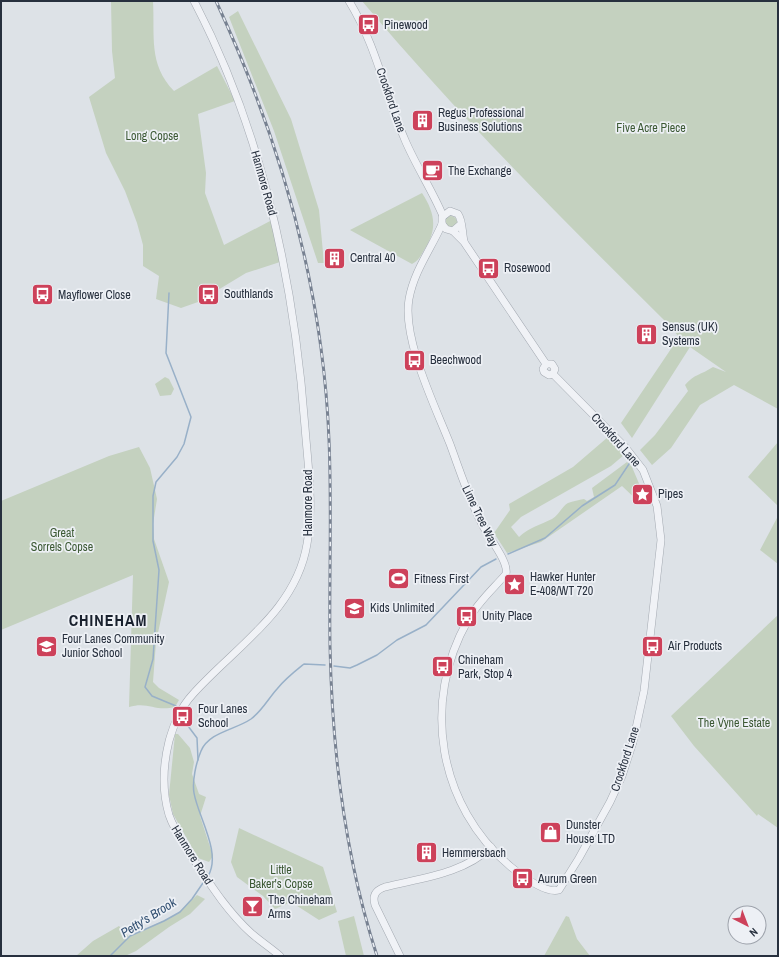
<svg xmlns="http://www.w3.org/2000/svg" width="779" height="957" font-family="'Archivo Narrow',sans-serif">
<rect width="100%" height="100%" fill="#dde2e7"/>
<g fill="#c4d1bf">
<path d="M111,1H153C155,36 148,64 174,91L217,66L235,101L198,114L206,173L205,193L224,245L272,220L280,262L246,273L198,302L181,308L156,299L159,276L143,266V245L137,223L125,191L106,153L89,97L115,78L112,51Z"/>
<path d="M362,1H778V409L734,385L700,405L671,448L652,465L640,450L655,435L688,391L685,385C694,374 701,375 713,367L726,372L690,347L632,438L621,423L679,337L666,322C561,218 457,114 362,1Z"/>
<polygon points="238,11 291,119 319,210 324,263 318,263 274,131 229,17"/>
<path d="M422,193C435,213 438,229 424,250C421,256 418,261 412,264L350,230Z"/>
<circle cx="451" cy="222" r="6"/>
<polygon points="165,377 169,379 174,389 171,395 160,396 155,384"/>
<path d="M608,437L624,455L611,466L521,517L511,527L519,537C530,527 540,525 552,519C559,515 562,506 568,503C573,501 579,500 584,499L587,501L594,497L592,488L627,462L632,467L646,500L642,505L622,486L541,542L507,553L494,533L510,510L509,504L573,467Z"/>
<polygon points="778,442 778,506 748,477"/>
<path d="M139,447L150,468L157,499L153,524L154,539L169,582L156,642L153,682L159,688L179,700L175,707C155,712 148,701 129,707L133,575L1,630V501L109,456Z"/>
<polygon points="778,516 778,564 760,550"/>
<polygon points="778,615 778,828 758,814 757,816 694,746 671,716"/>
<polygon points="175,734 178,734 190,748 194,762 192,774 199,794 206,797 200,816 213,856 209,862 198,858 173,814 169,795"/>
<polygon points="239,828 323,867 337,912 319,920 291,902 275,909 263,896 237,877 231,862"/>
<polygon points="197,895 205,899 190,914 169,927 136,951 125,956 76,956 93,941 119,926 129,937 177,914"/>
<polygon points="354,916 364,956 346,956 338,921"/>
<polygon points="566,916 569,917 577,939 590,956 544,956"/>
</g>
<g fill="none" stroke-linecap="round" stroke-linejoin="round">
<g stroke="#98b0c8" stroke-width="1.5">
<polyline points="169,293 166,353 191,417 184,444 177,457 156,482 153,496 153,541 159,570 153,659 145,687 152,696 176,706"/>
<polyline points="508,554 545,538 582,506 615,485 631,461"/>
<polyline points="334,666 350,668 357,665 377,655 397,640 426,625 481,567 496,559"/>
<polyline points="185,722 197,738 198,760"/>
<path d="M208,876C222,853 198,817 194,793C192,781 196,763 201,751C209,732 235,730 251,719C262,711 268,699 277,689C285,679 294,672 304,664L325,665"/>
<polyline points="110,956 130,936 164,921 180,912 192,899 205,880"/>
</g>
<defs>
<g id="tertiary">
<path d="M194,1C263,133 294,279 305,427C308,466 314,506 307,544C296,611 235,647 193,694C180,708 174,724 169,741C163,765 162,791 169,815C174,830 184,844 192,857C210,884 227,911 251,933C260,941 271,948 280,956"/>
<path d="M349,1C377,47 384,91 405,140C416,166 432,190 443,216"/>
<path d="M442,224C431,249 414,271 409,299C402,339 435,406 450,444C460,471 469,500 483,526C489,538 509,562 506,574C493,589 478,602 468,620C421,702 438,806 511,867C521,875 546,894 559,890L579,858L610,802L622,776L633,742L644,691L661,540L657,506L643,470L625,447L553,374"/>
<path d="M460,225L453,231L446,229L442,224V217L450,211L458,214C463,221 462,233 464,241"/>
<polyline points="453,231 464,242 546,364"/>
<polyline points="546,364 543,369 544,372 549,375 553,374"/>
<polyline points="546,364 552,364 555,369 553,374"/>
<path d="M400,956L375,905C372,895 376,890 385,887C421,878 463,874 491,847"/>
</g>
</defs>
<use href="#tertiary" stroke="#a3a9b1" stroke-width="8"/>
<use href="#tertiary" stroke="#f0f2f6" stroke-width="7"/>
<defs>
<path id="rail" d="M216,1C280,139 323,288 329,440C332,509 329,578 330,646C332,750 345,857 377,956"/>
</defs>
<use href="#rail" stroke="#778191" stroke-width="3"/>
<use href="#rail" stroke="#edf0f5" stroke-width="1.5" stroke-dasharray="4.5" stroke-linecap="butt"/>
</g>
<defs>
<symbol id="bus-square" viewBox="-11 -11 22 22"><rect x="-9" y="-9" width="18" height="18" rx="4" fill="#cd415a" stroke="#edf0f5"/><path d="M-5-6H5V4H4V6H2V4H-2V6H-4V4H-5ZM-3.5-4V0h7V-4ZM-3.5 1.2v1.5H-2V1.2ZM2 1.2v1.5H3.5V1.2Z" fill="#fff"/></symbol>
<symbol id="building-square" viewBox="-11 -11 22 22"><rect x="-9" y="-9" width="18" height="18" rx="4" fill="#cd415a" stroke="#edf0f5"/><path d="M-4-6H4V6H1V3H-1V6H-4ZM-2.5-4.3h1.7v1.8h-1.7ZM.8-4.3h1.7v1.8H.8ZM-2.5-1h1.7V.8h-1.7ZM.8-1h1.7V.8H.8Z" fill="#fff"/></symbol>
<symbol id="cafe-square" viewBox="-11 -11 22 22"><rect x="-9" y="-9" width="18" height="18" rx="4" fill="#cd415a" stroke="#edf0f5"/><path d="M-5.5-4.5H6V0H3Q3 3.5 0 3.5H-2.5Q-5.5 3.5-5.5 0ZM3-3.2v2h1.7v-2ZM-6 4.5H4V6H-6Z" fill="#fff"/></symbol>
<symbol id="sight-square" viewBox="-11 -11 22 22"><rect x="-9" y="-9" width="18" height="18" rx="4" fill="#cd415a" stroke="#edf0f5"/><path d="M0-6L1.8-2.2L6-1.7L2.9 1.2L3.7 5.4L0 3.3L-3.7 5.4L-2.9 1.2L-6-1.7L-1.8-2.2Z" fill="#fff"/></symbol>
<symbol id="stadium-square" viewBox="-11 -11 22 22"><rect x="-9" y="-9" width="18" height="18" rx="4" fill="#cd415a" stroke="#edf0f5"/><path d="M0-5a6.5 5 0 1 0 0 10a6.5 5 0 1 0 0-10ZM-3.5-1.8h7v3.6h-7Z" fill="#fff"/></symbol>
<symbol id="school-square" viewBox="-11 -11 22 22"><rect x="-9" y="-9" width="18" height="18" rx="4" fill="#cd415a" stroke="#edf0f5"/><path d="M0-5L7-2L0 1L-7-2ZM-4 1L0 2.5L4 1V4Q0 6-4 4Z" fill="#fff"/></symbol>
<symbol id="shop-square" viewBox="-11 -11 22 22"><rect x="-9" y="-9" width="18" height="18" rx="4" fill="#cd415a" stroke="#edf0f5"/><path d="M-5-2.5h2.3a2.7 3.5 0 0 1 5.4 0H5L5.5 6h-11ZM-1.5-2.5h3a1.5 2.3 0 0 0-3 0Z" fill="#fff"/></symbol>
<symbol id="bar-square" viewBox="-11 -11 22 22"><rect x="-9" y="-9" width="18" height="18" rx="4" fill="#cd415a" stroke="#edf0f5"/><path d="M-6-5H6L.8 .8V4.5H3.5V6h-7V4.5H-.8V.8Z" fill="#fff"/></symbol>
</defs>
<g fill-rule="evenodd">
<use href="#bus-square" x="356" y="12" width="25" height="25"/>
<use href="#building-square" x="410" y="108" width="25" height="25"/>
<use href="#cafe-square" x="420" y="158" width="25" height="25"/>
<use href="#building-square" x="322" y="246" width="25" height="25"/>
<use href="#bus-square" x="476" y="256" width="25" height="25"/>
<use href="#bus-square" x="196" y="282" width="25" height="25"/>
<use href="#bus-square" x="30" y="282" width="25" height="25"/>
<use href="#building-square" x="634" y="322" width="25" height="25"/>
<use href="#bus-square" x="402" y="348" width="25" height="25"/>
<use href="#sight-square" x="630" y="482" width="25" height="25"/>
<use href="#stadium-square" x="386" y="566" width="25" height="25"/>
<use href="#sight-square" x="502" y="572" width="25" height="25"/>
<use href="#school-square" x="342" y="596" width="25" height="25"/>
<use href="#bus-square" x="454" y="604" width="25" height="25"/>
<use href="#school-square" x="34" y="634" width="25" height="25"/>
<use href="#bus-square" x="640" y="634" width="25" height="25"/>
<use href="#bus-square" x="430" y="654" width="25" height="25"/>
<use href="#bus-square" x="170" y="704" width="25" height="25"/>
<use href="#shop-square" x="538" y="820" width="25" height="25"/>
<use href="#building-square" x="414" y="840" width="25" height="25"/>
<use href="#bus-square" x="510" y="866" width="25" height="25"/>
<use href="#bar-square" x="240" y="894" width="25" height="25"/>
</g>
<g text-anchor="middle" stroke-width="3.5" stroke-linejoin="round" paint-order="stroke">
<g font-size="12" fill="#27303e" stroke="#edf0f5" text-anchor="start">
<text x="384" y="29">Pinewood</text>
<text x="438" y="117">Regus Professional<tspan x="438" dy="14">Business Solutions</tspan></text>
<text x="448" y="175">The Exchange</text>
<text x="350" y="262">Central 40</text>
<text x="504" y="272">Rosewood</text>
<text x="224" y="298">Southlands</text>
<text x="58" y="299">Mayflower Close</text>
<text x="662" y="331">Sensus (UK)<tspan x="662" dy="14">Systems</tspan></text>
<text x="430" y="364">Beechwood</text>
<text x="658" y="498">Pipes</text>
<text x="530" y="581">Hawker Hunter<tspan x="530" dy="14">E-408/WT 720</tspan></text>
<text x="414" y="583">Fitness First</text>
<text x="370" y="612">Kids Unlimited</text>
<text x="482" y="620">Unity Place</text>
<text x="62" y="643">Four Lanes Community<tspan x="62" dy="14">Junior School</tspan></text>
<text x="668" y="650">Air Products</text>
<text x="458" y="664">Chineham<tspan x="458" dy="14">Park, Stop 4</tspan></text>
<text x="198" y="713">Four Lanes<tspan x="198" dy="14">School</tspan></text>
<text x="566" y="829">Dunster<tspan x="566" dy="14">House LTD</tspan></text>
<text x="442" y="857">Hemmersbach</text>
<text x="538" y="883">Aurum Green</text>
<text x="268" y="904">The Chineham<tspan x="268" dy="14">Arms</tspan></text>
</g>
<g font-size="12" fill="#27303e" stroke="#edf0f5">
<text transform="translate(391 100) rotate(71)" y="4">Crockford Lane</text>
<text transform="translate(264 183) rotate(74)" y="4">Hanmore Road</text>
<text transform="translate(616 440) rotate(48)" y="4">Crockford Lane</text>
<text transform="translate(308 503) rotate(-90)" y="4">Hanmore Road</text>
<text transform="translate(480 516) rotate(64)" y="4">Lime Tree Way</text>
<text transform="translate(625 759) rotate(-72)" y="4">Crockford Lane</text>
<text transform="translate(192 855) rotate(58)" y="4">Hanmore Road</text>
</g>
<g font-size="12" fill="#3c5934" stroke="#edf0f5">
<text x="651" y="132">Five Acre Piece</text>
<text x="152" y="140">Long Copse</text>
<text x="62" y="537">Great<tspan x="62" dy="14">Sorrels Copse</tspan></text>
<text x="734" y="727">The Vyne Estate</text>
<text x="281" y="874">Little<tspan x="281" dy="14">Baker's Copse</tspan></text>
</g>
<g font-size="13" font-style="italic" fill="#314f71" stroke="#edf0f5">
<text transform="translate(148 917) rotate(-32)" y="5">Petty's Brook</text>
</g>
<g font-size="16" font-weight="bold" letter-spacing="1" fill="#19212e" stroke="#edf0f5">
<text x="108" y="626">CHINEHAM</text>
</g>
</g>
<rect width="779" height="957" fill="none" stroke="#27303e" stroke-width="4"/>
<g transform="translate(747 925) rotate(138)"><circle r="19" fill="#edf0f5" stroke="#9ea3ac"/>
<path d="M0-3L7 15L0 10L-7 15Z" fill="#cd415a"/>
<text y="-6" font-size="11" font-weight="bold" text-anchor="middle" fill="#27303e">N</text>
</g>
</svg>
